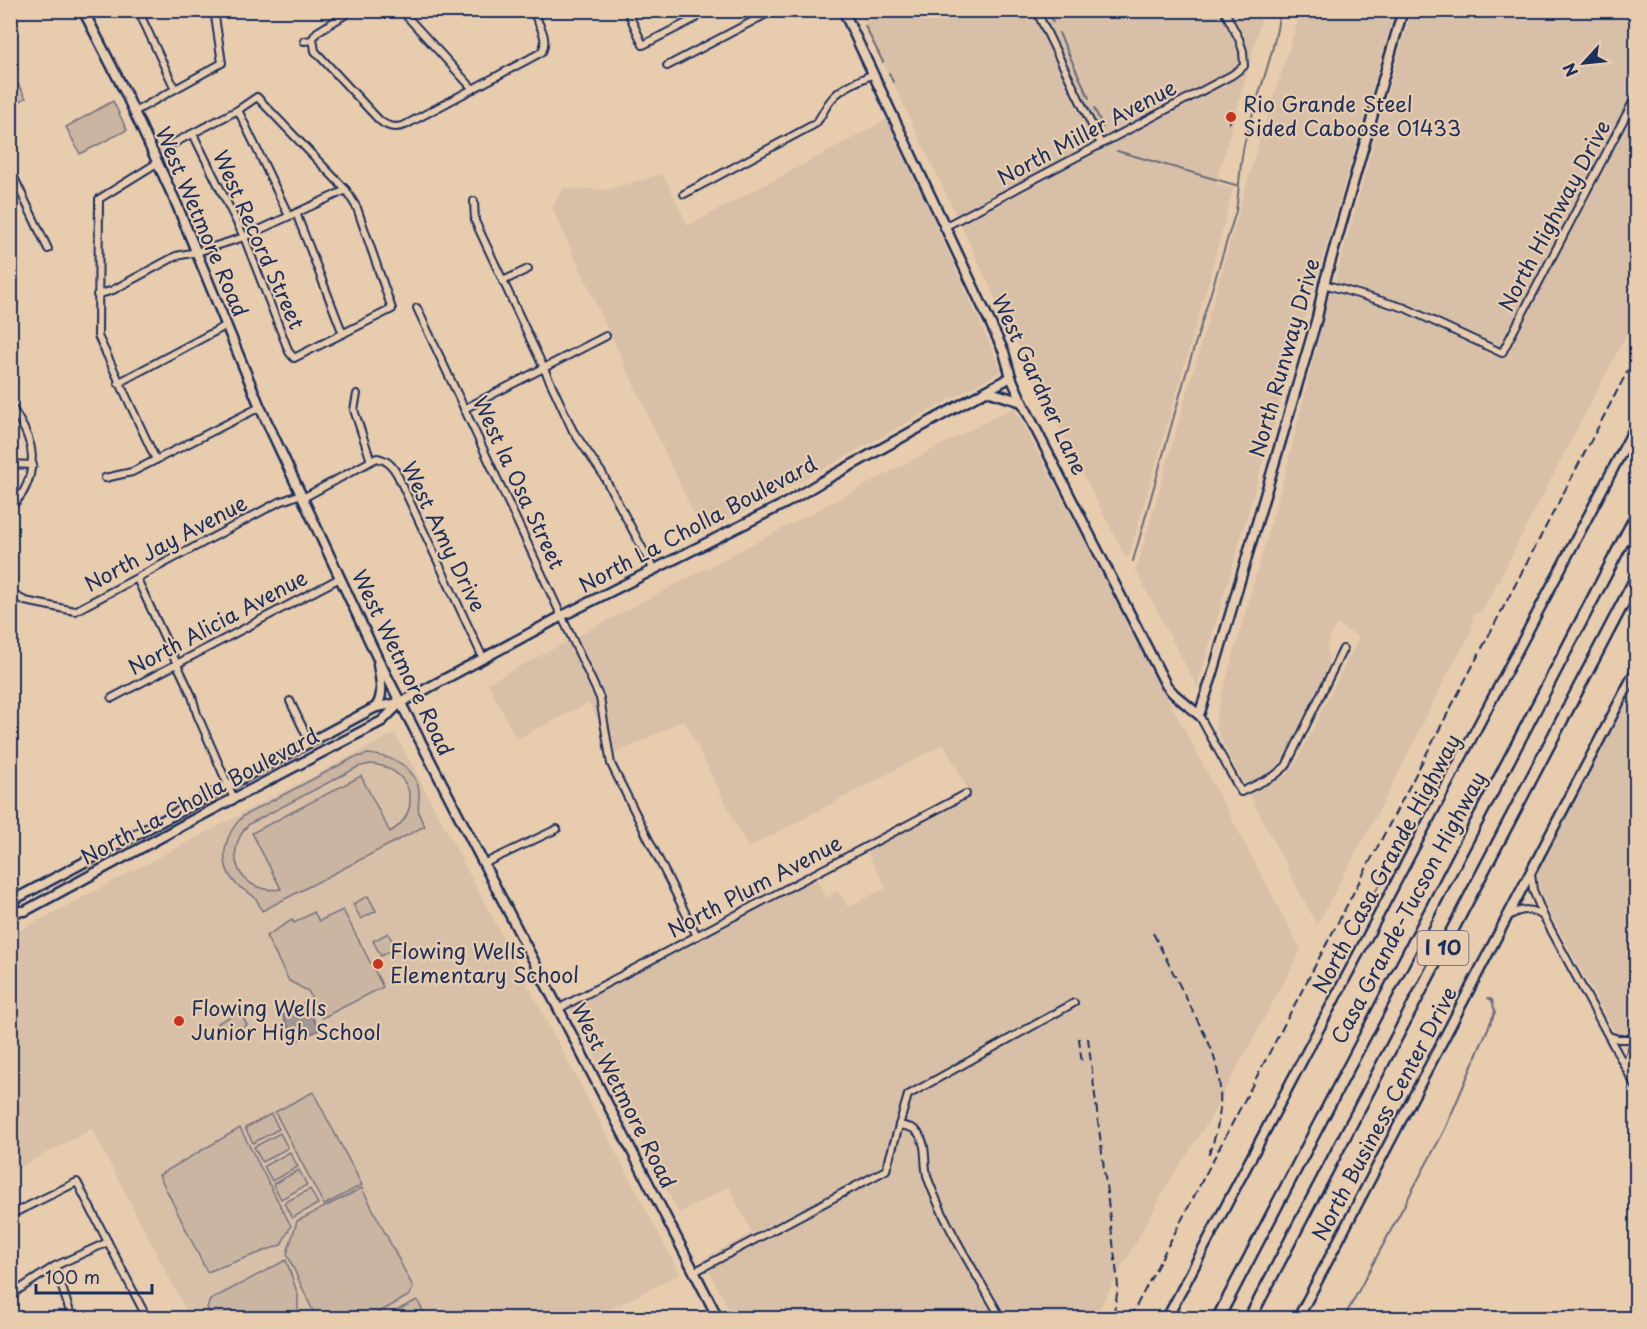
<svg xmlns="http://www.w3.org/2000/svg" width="1647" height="1329" font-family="'Playpen Sans',sans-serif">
<rect width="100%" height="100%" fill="#e7ccae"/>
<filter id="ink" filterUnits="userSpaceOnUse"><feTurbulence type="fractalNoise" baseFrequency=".0167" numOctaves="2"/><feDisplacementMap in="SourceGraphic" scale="12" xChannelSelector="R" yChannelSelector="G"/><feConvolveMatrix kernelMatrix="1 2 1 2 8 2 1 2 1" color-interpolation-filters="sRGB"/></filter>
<g filter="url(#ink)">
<g fill="#d8c0a8" fill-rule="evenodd">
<polygon points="859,11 1263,11 1244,85 1216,183 1233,189 1210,276 1129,557 1126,558 1030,371"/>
<polygon points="1301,11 1395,11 1197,687 1136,571 1253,162"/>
<path d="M1411,11H1636V316L1482,612L1473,614L1471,633L1444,680L1391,788L1317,925L1222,742L1216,726L1217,712L1286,470L1330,291L1422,320L1493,356L1514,358L1424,310L1335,281ZM1336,624L1359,637L1295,764L1286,775L1277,767L1288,751L1329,669L1327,645Z"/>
<polygon points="888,119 1002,371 703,534 552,208 564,188 606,190 663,174 688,226"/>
<polygon points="1014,407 1301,950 1207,1124 1173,1175 1094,1318 733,1318 703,1259 752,1233 729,1187 679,1213 565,1000 812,870 826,898 838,891 848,907 886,888 863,844 967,788 944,744 748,848 684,720 615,754 589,703 516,739 488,683"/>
<polygon points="1636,685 1636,1071 1546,906 1537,880 1540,866"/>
<polygon points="395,733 680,1274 593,1318 190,1318 92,1129 11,1172 11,935"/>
</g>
<g fill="#cab5a2" stroke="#727280" stroke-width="1.5" fill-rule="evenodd">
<polygon points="10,70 26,98 11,106 10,106"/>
<polygon points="113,101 127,130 80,154 66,127"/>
<path d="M368,754C391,756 414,765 419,790C420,798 417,807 419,813C420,818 423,823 425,826L262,911C260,907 258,901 255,898C250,892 242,890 236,884C216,862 225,834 243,816L353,758ZM370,764C410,766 426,810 390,832L361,776L252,833L281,889C239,895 221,853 249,824L358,767Z"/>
<polygon points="368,896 376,911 361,919 353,904"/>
<polygon points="343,910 383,987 322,1018 308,991 289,981 266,936 292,920 294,923 314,912 319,921"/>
<polygon points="388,933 396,948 381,956 373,941"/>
<polygon points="240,1011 247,1025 225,1037 218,1023"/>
<polygon points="313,1092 362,1185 324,1205 275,1112"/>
<polygon points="271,1114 279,1129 253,1143 245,1128"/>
<polygon points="240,1128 291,1226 281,1245 207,1272 159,1175"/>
<polygon points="280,1133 288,1148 262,1162 254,1147"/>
<polygon points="290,1152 298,1167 272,1181 264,1166"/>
<polygon points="299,1170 307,1185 281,1199 273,1184"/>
<polygon points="362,1188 413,1287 410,1295 369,1318 316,1318 287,1254 297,1221"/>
<polygon points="310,1189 318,1204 292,1218 284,1203"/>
<polygon points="286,1260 298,1295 298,1318 213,1318 207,1308 210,1300"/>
<polygon points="417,1300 427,1318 382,1318"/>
</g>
<polygon fill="#a19693" stroke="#6b6d7e" stroke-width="1.5" points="305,1002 319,1030 296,1041 282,1015"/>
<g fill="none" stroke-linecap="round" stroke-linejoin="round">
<g stroke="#6b6d7e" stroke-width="2">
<polyline points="857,10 859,15"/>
<polyline points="1048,10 1053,22"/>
<polyline points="865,26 883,62"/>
<polyline points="1059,33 1089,98"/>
<polyline points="889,73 893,82"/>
<polyline points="1094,108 1103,127"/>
<polyline points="1117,151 1239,186"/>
<path d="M1133,561L1185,377L1236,211C1240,186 1239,161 1246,137C1258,92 1274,57 1280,10"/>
<polyline points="1377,905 1374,901 1375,892 1381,883"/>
<polyline points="1344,1318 1445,1129 1495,1012 1492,1000 1488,998"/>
</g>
<defs>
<g id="street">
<polyline points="138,10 175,89"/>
<path d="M353,10L317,32L313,38L315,51L379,120C387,127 395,129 405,125L542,52C549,38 539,24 532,10"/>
<polyline points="401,10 473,89"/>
<polyline points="627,10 643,45 696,18 703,10"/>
<polyline points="1036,10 1101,144"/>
<polyline points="304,41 313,40"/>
<polyline points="667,66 774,10"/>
<polyline points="238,110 289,216"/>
<polyline points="134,112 222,63 214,10"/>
<polyline points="172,144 238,110 257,97 346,190 357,208 392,309 294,358 289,352 244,237 193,134"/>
<polyline points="10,169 48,249"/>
<path d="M684,194L815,124C822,117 824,108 831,100C841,87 859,81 873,74"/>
<polyline points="474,201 475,221 562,407 573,431 602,473 654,570"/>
<polyline points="296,213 343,334"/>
<polyline points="944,227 1232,75 1244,66 1243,51 1239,39 1224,10"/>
<polyline points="503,281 528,269"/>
<polyline points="1324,284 1405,308 1502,353 1636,96"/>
<polyline points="97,295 113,290 176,256 197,252 244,237 346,190"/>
<polyline points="417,308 600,698 611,764 697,936"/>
<polyline points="118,383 227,325"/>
<path d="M357,394L354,410L371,461L377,458C387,460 392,465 397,474L483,658"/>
<path d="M10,404C16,415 24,426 28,438C37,460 30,492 10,507"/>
<polyline points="464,409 606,336"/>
<polyline points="156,460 98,336 99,199 157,163"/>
<polyline points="10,464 33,465"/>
<polyline points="105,478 132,472 260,407"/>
<polyline points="303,498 371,461"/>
<polyline points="137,579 192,696 197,714 234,799"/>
<polyline points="10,593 25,601 75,611 277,503 301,494"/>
<polyline points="112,698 340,578"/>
<polyline points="290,701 310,743"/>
<polyline points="1199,715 1241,792 1274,776 1286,766 1343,649"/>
<polyline points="10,791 13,790"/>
<polyline points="483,864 557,829"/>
<path d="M1509,916C1522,908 1532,908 1544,917L1533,890L1531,873"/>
<polyline points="1544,917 1636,1087"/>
<polyline points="558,1009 966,794"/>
<polyline points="1609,1036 1618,1039 1636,1039"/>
<polyline points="1625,1066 1636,1040"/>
<path d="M899,1125C908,1127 914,1127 919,1134C928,1147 923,1165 928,1179C946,1228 976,1273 1001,1318"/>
<polyline points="10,1215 77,1182 147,1318"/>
<polyline points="55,1266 72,1318"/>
<polyline points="694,1272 886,1170 908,1095 1074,1003"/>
<polyline points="10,1301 12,1294 55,1266 108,1242"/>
</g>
<g id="secondary">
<polyline points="83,10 125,92 177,205 260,407 377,657 718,1318"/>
<polyline points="843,10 1004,352 1011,377 1022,402 1166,685 1174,694 1199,715 1212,676 1317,318 1324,284 1403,10"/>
<polyline points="987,391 1022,402"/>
<path d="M376,707C385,694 380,679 378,664"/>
<polyline points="10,906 17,898 376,707 400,703 562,616 786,503 821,482 1011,377"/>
<polyline points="10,911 25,911 187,823 382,721 400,703"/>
<polyline points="1167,1318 1636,425"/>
<polyline points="1298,1318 1636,670"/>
</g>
<g id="highway">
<polyline points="1218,1318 1636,516"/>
<polyline points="1250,1318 1636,578"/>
</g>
</defs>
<use href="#street" stroke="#1b2f5e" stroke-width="10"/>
<use href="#secondary" stroke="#1b2f5e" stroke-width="13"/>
<use href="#highway" stroke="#1b2f5e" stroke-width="15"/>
<use href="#street" stroke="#e7ccae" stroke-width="6"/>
<use href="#secondary" stroke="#e7ccae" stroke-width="8"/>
<use href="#highway" stroke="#e7ccae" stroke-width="10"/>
<g stroke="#1b2f5e" stroke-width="2" stroke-dasharray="9 4.5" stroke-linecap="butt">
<polyline points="1229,124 1232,111"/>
<path d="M1153,933L1208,1041C1225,1080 1224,1120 1207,1158"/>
<polyline points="1079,1038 1082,1065"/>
<polyline points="1088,1038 1117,1275 1118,1288 1113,1318"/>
<polyline points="1130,1318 1636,355"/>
</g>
</g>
</g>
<g fill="#c8321e" stroke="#e7ccae" stroke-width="2">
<circle cx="1231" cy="117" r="6"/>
<circle cx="378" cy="964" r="6"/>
<circle cx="179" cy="1021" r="6"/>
</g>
<g text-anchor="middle" stroke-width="4.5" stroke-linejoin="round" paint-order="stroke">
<rect fill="#e7ccae" stroke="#585e76" stroke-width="1.5" x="1417.5" y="931" width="51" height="34" rx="4.5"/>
<g font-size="20" font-weight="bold" fill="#1b2f5e">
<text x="1443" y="955">I 10</text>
</g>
<g font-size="21" fill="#1b2f5e" stroke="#e7ccae" text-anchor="start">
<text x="1243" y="112">Rio Grande Steel<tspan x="1243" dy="24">Sided Caboose 01433</tspan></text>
<text x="390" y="959">Flowing Wells<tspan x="390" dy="24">Elementary School</tspan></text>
<text x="191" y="1016">Flowing Wells<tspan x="191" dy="24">Junior High School</tspan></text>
</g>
<g font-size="21" fill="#1b2f5e" stroke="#e7ccae">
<text transform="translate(1087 133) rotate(-28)" y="7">North Miller Avenue</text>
<text transform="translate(1555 216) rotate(-62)" y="7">North Highway Drive</text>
<text transform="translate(201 222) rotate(67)" y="7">West Wetmore Road</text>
<text transform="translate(258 240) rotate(66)" y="7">West Record Street</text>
<text transform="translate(1285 358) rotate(-74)" y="7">North Runway Drive</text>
<text transform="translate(1039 385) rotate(65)" y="7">West Gardner Lane</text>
<text transform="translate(518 483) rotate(65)" y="7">West la Osa Street</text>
<text transform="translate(698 525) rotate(-28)" y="7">North La Cholla Boulevard</text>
<text transform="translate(443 537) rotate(64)" y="7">West Amy Drive</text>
<text transform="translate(166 544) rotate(-28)" y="7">North Jay Avenue</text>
<text transform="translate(218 623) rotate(-28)" y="7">North Alicia Avenue</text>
<text transform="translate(402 663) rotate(64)" y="7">West Wetmore Road</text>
<text transform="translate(200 797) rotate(-28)" y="7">North La Cholla Boulevard</text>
<text transform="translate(1387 864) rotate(-62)" y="7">North Casa Grande Highway</text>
<text transform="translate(755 887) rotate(-28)" y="7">North Plum Avenue</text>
<text transform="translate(1409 908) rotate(-62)" y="7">Casa Grande-Tucson Highway</text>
<text transform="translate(623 1096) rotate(63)" y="7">West Wetmore Road</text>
<text transform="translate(1385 1114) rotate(-62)" y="7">North Business Center Drive</text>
</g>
</g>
<rect width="1647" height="1329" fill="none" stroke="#e7ccae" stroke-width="36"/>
<rect x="18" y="18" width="1611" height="1293" fill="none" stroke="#1b2f5e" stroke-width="2" filter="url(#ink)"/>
<g transform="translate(1584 63) rotate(243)" stroke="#e7ccae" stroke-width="4.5" paint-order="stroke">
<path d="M0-4.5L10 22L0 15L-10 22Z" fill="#1b2f5e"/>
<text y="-9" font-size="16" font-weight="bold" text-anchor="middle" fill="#1b2f5e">N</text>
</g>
<path d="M36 1284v9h116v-9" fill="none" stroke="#1b2f5e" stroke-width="3"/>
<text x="45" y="1284" font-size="18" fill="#1b2f5e" stroke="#e7ccae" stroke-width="4.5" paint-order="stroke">100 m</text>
</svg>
